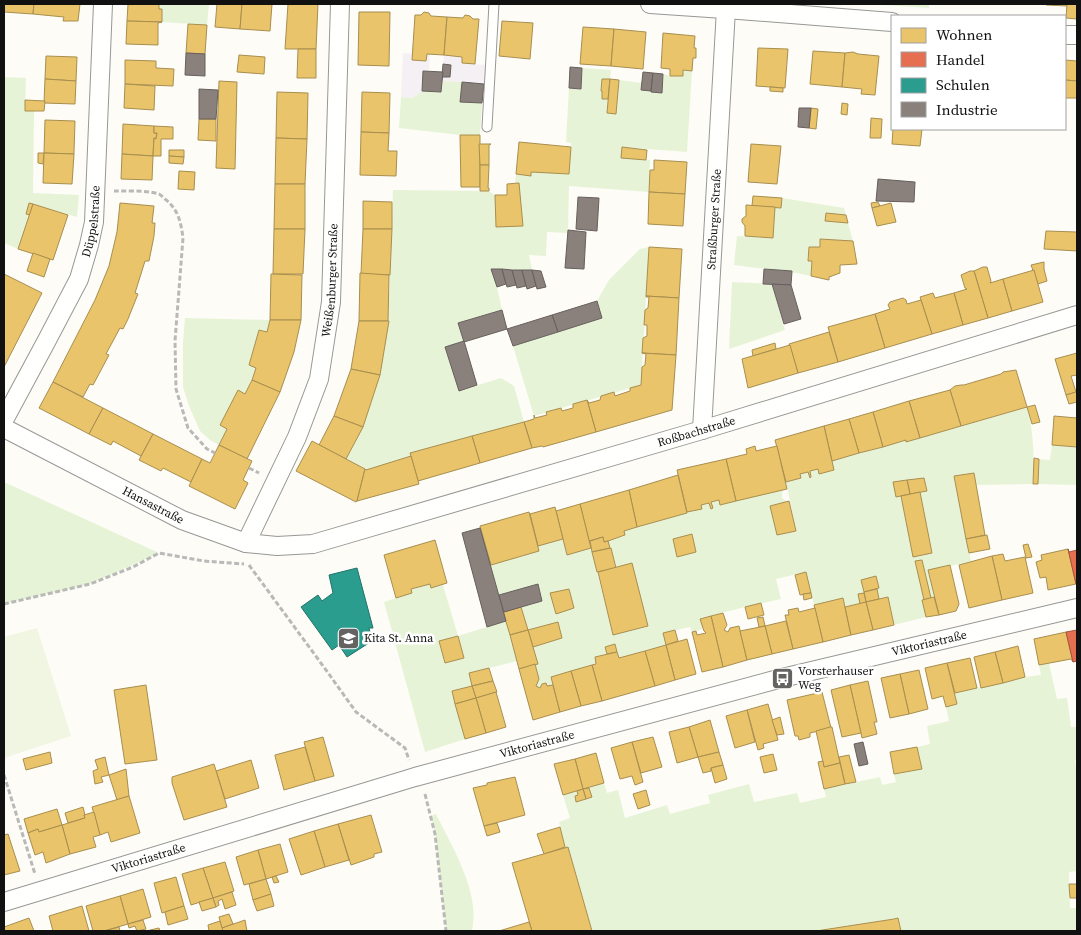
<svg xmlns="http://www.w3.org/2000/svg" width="1081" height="935" font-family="'Source Serif 4',serif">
<rect width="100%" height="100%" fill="#fdfcf7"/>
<g fill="#f5f0f3">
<polygon points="403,53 430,55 429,71 423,71 422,91 413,98 401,97"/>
<polygon points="444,55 462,57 462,63 486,65 484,84 442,81 442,77 450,77 451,65 443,64"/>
</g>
<g fill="#e7f3d7" fill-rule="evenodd">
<polygon points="159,4 209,4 207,25 162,22 162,9 159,9"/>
<polygon points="867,4 929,4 929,8"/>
<polygon points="582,68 611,70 610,79 602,79 601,91 602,91 602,99 608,99 607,113 616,114 619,80 642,83 641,90 651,91 651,92 662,93 663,74 670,76 682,76 683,70 692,71 687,152 622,147 646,160 650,160 649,192 569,186 568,233 547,232 546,256 529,255 532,270 492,269 497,287 502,310 458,323 464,341 445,347 459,391 501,378 514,386 524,422 411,453 411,456 366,470 346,459 363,427 380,375 388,321 390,275 393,190 489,191 495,195 496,226 522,226 519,184 515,183 516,174 530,175 531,172 569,174 571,143 566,142 569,88 581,89"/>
<polygon points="4,77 26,78 25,110 34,111 33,193 79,195 77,217 29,203 26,214 30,215 18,249 4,243"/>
<polygon points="442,81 462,82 461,102 482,103 480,135 460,135 399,128 401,97 413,98 422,91 441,92"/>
<path d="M782,198L844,208L846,215L826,213L825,221L848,223L853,241L821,239L820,247H809L808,260L812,261L811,276C786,270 760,269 734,265L737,236L773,238L775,208H781Z"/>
<polygon points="649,247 641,385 534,416 513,346 601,318 597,301 609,280 640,249"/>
<polygon points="732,282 772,284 785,330 729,349"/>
<polygon points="185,318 270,320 267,332 259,330 249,365 256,368 245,394 238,390 220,425 227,429 219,445 210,440 200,431 189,406 183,387 183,343"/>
<path d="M1027,407C1034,433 1034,457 1033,484L976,485L974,473L954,476L971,561C957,565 943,567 928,570L934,597L931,598L922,560L915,561L924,600L922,601L926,617L894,625L888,597L879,599L877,589L879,588L876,576L861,580L864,593L858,595L860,604L845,607L842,598L814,605L806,572L776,579L781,599L745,607L701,618L703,629L692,632L690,627L663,633L666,645L619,658L615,644L605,647L607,654L595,657L596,664L551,677L553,685L547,686L545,683L542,684L540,688L536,686L539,679L535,664L533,647L562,638L558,622L528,630L521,607L542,601L538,584L499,595L490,564L539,551L538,546L563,539L567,555L591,548L613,635L647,627L632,564L616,568L611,548H610L608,541L625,536L624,531L687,513L678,475L687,512L702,509L701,505L719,500L784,489L782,493V498L787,502L778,535L796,530L786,482L801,478L800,474L808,472L810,478L811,477L810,471L818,469L819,473L834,470L832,461L906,440L907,442ZM924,478L927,491L920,492L932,553L914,557L901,496H896L894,482ZM692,534L696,552L677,557L673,539ZM569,589L574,608L556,613L550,594Z"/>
<polygon points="1052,445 1077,447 1077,485 1038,484 1039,459 1050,460"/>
<polygon points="4,482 159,553 90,584 4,604"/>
<path d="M430,584L432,588L443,585L458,636L506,621L517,661L469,673L472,686L452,691L465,739L425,752L384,602L412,593L411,589ZM458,636L464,658L446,663L439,641Z"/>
<polygon points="1049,663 1057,699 1067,698 1071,727 1077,727 1077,760 1075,760 1076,769 1077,769 1077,871 1069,872 1070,908 1077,908 1077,931 901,931 898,918 816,931 592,931 568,847 565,847 559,822 570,818 563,795 577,791 578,795 575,796 576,802 592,797 589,788 604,783 607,793 618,790 625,818 667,805 670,814 710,803 708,795 749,784 754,802 797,793 800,803 826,797 824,789 880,777 882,785 896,782 894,774 921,769 917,747 930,744 927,726 949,721 946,707 957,704 954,693 1025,677 1041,675 1039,665"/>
<path d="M436,814C452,847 481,893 472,931H446L435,834L431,816Z"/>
</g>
<polygon fill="#f0f6e1" points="37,628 71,736 4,758 4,637"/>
<g fill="#e9c46a" stroke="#a88e4f">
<polygon points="4,4 34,4 33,14 4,12"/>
<polygon points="34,4 80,4 78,21 63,21 64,17 33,14"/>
<polygon points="128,4 159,4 159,9 162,9 162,22 127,21"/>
<polygon points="217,4 242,4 240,29 215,27"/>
<polygon points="242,4 272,4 270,31 240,29"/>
<polygon points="288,4 318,4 316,49 285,49"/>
<polygon points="1046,4 1067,4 1067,6 1046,5"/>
<polygon points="1067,4 1077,4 1077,19 1066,18"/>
<polygon points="359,12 390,12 389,66 358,65"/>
<polygon points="424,12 429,13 431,16 447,17 444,55 427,54 426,61 412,60 415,15 421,15"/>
<polygon points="465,15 470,16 473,19 479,19 475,64 462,63 462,57 444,55 447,17 463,18"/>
<polygon points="127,21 162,22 158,23 158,45 126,44"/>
<polygon points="502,21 533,23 530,59 499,56"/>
<polygon points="188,24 207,25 205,54 186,53"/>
<polygon points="583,27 614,29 611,66 580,64"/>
<polygon points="614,29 646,32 643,69 611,66"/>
<polygon points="663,33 695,36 694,48 696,48 696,58 693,58 692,71 683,70 683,76 670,76 670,69 661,68"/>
<polygon points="758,48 788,49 785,88 756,86"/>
<polygon points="298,49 316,49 316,78 297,78"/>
<polygon points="813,51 845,53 842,87 810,84"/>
<polygon points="853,52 858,54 879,56 875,95 861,94 862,89 842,87 845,53"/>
<polygon points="239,55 265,57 264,74 237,72"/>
<polygon points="46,56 77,57 76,81 45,79"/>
<polygon points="125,60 156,61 156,68 174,69 173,86 125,84"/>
<polygon points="1065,60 1077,61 1077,81 1065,80"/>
<polygon points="45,79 76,81 75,104 44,103"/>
<polygon points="602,79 610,79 608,99 602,99 602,91 601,91"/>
<polygon points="610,79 619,80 616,114 607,113"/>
<polygon points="1065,80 1077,81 1077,98 1065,98"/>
<polygon points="219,81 237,82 235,169 216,168"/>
<polygon points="125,84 155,86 154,110 124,108"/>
<polygon points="770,87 783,88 783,92 770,91"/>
<polygon points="277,92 308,93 307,139 276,138"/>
<polygon points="362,92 390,93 389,133 361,132"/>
<polygon points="25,100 45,101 44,111 25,111"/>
<polygon points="842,103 848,104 847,115 841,114"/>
<polygon points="811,108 818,109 816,129 809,128"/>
<polygon points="871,118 882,119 881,138 870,138"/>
<polygon points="199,119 216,119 216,141 198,140"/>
<polygon points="45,120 75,121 74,152 74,154 44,153"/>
<polygon points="123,124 154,126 154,133 157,133 156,139 154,138 153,156 122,154"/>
<polygon points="154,126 173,127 173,139 161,139 161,156 153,156 154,138 156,139 157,133 154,133"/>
<polygon points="893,129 922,129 920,146 892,144"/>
<polygon points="361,132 389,133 388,151 397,151 396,176 360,175"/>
<polygon points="460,135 480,135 480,187 461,187"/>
<polygon points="276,138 307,139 305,184 275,184"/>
<polygon points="519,142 571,147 569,174 531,172 531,176 516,174"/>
<polygon points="479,144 491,144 489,145 489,165 480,165"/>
<polygon points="751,144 781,146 777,184 748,182"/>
<polygon points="622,147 647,150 646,160 621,158"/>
<polygon points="169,150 184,150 184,157 169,156"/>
<polygon points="38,153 44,153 43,164 38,163"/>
<polygon points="44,153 74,154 72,184 43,183"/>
<polygon points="122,154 153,156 152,180 121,179"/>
<polygon points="169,156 184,157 183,164 169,163"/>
<polygon points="654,160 687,162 685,194 649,192 650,170 654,170"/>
<polygon points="480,165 489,165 488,188 489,188 489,191 480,191"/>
<polygon points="179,171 195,172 194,190 178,189"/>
<polygon points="519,183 523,226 496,227 495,195 507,195 507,184"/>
<polygon points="275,184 305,184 305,229 274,229"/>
<polygon points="649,192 685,194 683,226 648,224"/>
<polygon points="753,196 782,198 781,208 752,206"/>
<polygon points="363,201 392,202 392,229 363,229"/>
<polygon points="878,202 880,206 872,208 871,203"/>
<polygon points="29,203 33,204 30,215 26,214"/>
<polygon points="120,203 154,206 152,223 155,223 154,236 149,261 145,261 135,293 138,294 128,319 123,329 120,328 106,354 109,355 93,385 90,384 83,397 53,382 95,300 109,266 117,232"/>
<polygon points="891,203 896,222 877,226 872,208"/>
<polygon points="33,204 68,215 53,260 18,249"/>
<polygon points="746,205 775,207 773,238 745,236 745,226 742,222 742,219 746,216"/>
<polygon points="826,213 846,215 848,223 825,221"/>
<polygon points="274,229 305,229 303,274 273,274"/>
<polygon points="363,229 392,229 390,275 361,274"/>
<polygon points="1046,231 1077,232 1077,251 1044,249"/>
<polygon points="820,239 853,241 857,264 840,265 840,273 829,277 829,280 811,276 812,261 808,261 809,247 820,247"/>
<polygon points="649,247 682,249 679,298 646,296"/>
<polygon points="33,253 50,259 44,277 27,271"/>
<polygon points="1044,262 1044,269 1047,281 1038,284 1031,265"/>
<polygon points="983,267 987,267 991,281 990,283 1003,279 1012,311 988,318 974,271"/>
<polygon points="1034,270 1043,302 1012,311 1003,279"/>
<polygon points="970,271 974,271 988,318 963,325 954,293 967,289 965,288 961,275"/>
<polygon points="360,273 389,275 388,321 359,321"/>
<polygon points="4,274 42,293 4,367"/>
<polygon points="271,274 302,275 301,320 270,320"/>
<polygon points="933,293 935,298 954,293 963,325 932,334 920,297"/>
<polygon points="646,296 679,298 676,355 642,353 643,338 647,336 647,325 644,325 645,310 648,308 649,297 646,297"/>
<polygon points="903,298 906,300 907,304 921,300 932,334 885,348 875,314 890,309 888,305 890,302"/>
<polygon points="875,314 885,348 838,362 828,327"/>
<polygon points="270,320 301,320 294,352 280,392 252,380 256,368 249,365 259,330 267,332"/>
<polygon points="359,321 389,321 380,375 351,369"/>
<polygon points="829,332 838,362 798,373 789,344"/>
<polygon points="775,343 776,349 753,356 752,350"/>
<polygon points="790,345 798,373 748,388 742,359"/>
<polygon points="642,353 676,355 672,410 596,432 587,400 589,403 600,400 601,396 614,392 615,396 630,391 630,388 641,385 642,367 645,365 646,354"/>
<polygon points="1077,353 1077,375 1071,376 1076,392 1066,395 1055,359"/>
<polygon points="351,369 380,375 363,427 334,416"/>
<polygon points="1016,370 1027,407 961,426 950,390 955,386 961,385 964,385 1001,374 1003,372"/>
<polygon points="252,380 280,392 247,459 219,445 227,429 220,425 238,390 245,394"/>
<polygon points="53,382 103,408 89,434 39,408"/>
<polygon points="950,390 961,426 920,438 909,401"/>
<polygon points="1076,392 1077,392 1077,402 1069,404 1066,395"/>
<polygon points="587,400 596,432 543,447 542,446 532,448 524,422 534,419 534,415 535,418 547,415 546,412 561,408 562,411 573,408 573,404"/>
<polygon points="909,401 920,438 906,442 906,440 883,447 873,412"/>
<polygon points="1035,405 1040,422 1032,424 1027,407"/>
<polygon points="103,408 153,434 141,456 113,441 111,445 89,434"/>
<polygon points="873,412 883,447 859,453 849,419"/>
<polygon points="334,416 363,427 346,459 319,445"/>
<polygon points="1054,416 1077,418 1077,447 1052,445"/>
<polygon points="849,419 859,453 832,461 824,426"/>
<polygon points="524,422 532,448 480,463 472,436"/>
<polygon points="824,426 834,470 819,474 818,469 810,471 811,477 810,478 808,472 800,474 801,478 786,482 775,440"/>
<polygon points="153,434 202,459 191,482 163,468 161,471 139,460"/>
<polygon points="472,436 480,463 418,481 410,453"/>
<polygon points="312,441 365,469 357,501 356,502 296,471"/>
<polygon points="219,445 252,461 243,480 248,483 235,509 189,486 202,459 210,463"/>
<polygon points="755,446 756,451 777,446 787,489 736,501 726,459 747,454 746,449"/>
<polygon points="411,456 419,484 357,501 365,469 366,470"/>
<polygon points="1034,458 1039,459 1038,484 1033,484"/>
<polygon points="726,459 736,501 720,505 719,500 711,502 713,508 711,509 709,503 701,505 702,509 687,512 677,470"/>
<polygon points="974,473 985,535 966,539 954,476"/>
<polygon points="678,475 687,513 637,527 629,490"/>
<polygon points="924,478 927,491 910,494 907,480"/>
<polygon points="907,480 910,494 896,497 893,482"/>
<polygon points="629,490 637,527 624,531 625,535 608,541 604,542 603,537 589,541 580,504"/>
<polygon points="920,492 932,553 913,557 901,496"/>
<polygon points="789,501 796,531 777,535 770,506"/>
<polygon points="580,504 591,548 567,555 556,511"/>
<polygon points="555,507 563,539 538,546 530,514"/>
<polygon points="529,512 539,551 491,565 480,526"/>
<polygon points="692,534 696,552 677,557 673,539"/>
<polygon points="987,535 990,549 969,553 966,539"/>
<polygon points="603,537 604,542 608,541 610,548 592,552 590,541"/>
<polygon points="435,540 447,583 431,588 430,584 411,589 412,593 396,598 384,555"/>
<polygon points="1028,544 1032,557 1026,558 1023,545"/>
<polygon points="611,548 616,568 597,572 592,552"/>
<polygon points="1068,549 1076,584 1048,590 1046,577 1040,578 1036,562 1042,560 1041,555"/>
<polygon points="1003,554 1005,561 1025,557 1033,593 1002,600 992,556"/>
<polygon points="992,556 1002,600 969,608 959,565"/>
<polygon points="922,560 931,598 924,600 915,561"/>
<polygon points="632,563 648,626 613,635 598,572"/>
<polygon points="950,565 959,604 956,611 939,615 928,570"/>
<polygon points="806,572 811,593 800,595 795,575"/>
<polygon points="876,576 879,588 864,592 861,580"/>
<polygon points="569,589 574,608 556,614 550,593"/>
<polygon points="877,589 879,599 866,602 864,592"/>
<polygon points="811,593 812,598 804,600 803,594"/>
<polygon points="864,593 866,602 860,604 858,594"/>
<polygon points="888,597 894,625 873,630 866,602"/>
<polygon points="934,597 939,615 926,617 922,600"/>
<polygon points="843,598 851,635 823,642 814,605"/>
<polygon points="866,602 873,630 851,635 845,607"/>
<polygon points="761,603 764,615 748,619 745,607"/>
<polygon points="521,607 528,630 510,635 503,612"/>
<polygon points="798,608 799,612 815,608 823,642 793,649 785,615 789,615 788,610"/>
<polygon points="723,613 727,625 724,630 728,632 730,628 739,626 747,660 723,667 711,616"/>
<polygon points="711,616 723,667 702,672 692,632 696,631 697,635 706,633 704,631 700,619"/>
<polygon points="763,617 765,626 759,627 757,618"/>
<polygon points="786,621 793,649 772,654 765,626"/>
<polygon points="558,622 562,638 533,647 528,630"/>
<polygon points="765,626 772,654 747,660 740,631"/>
<polygon points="528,630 538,664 519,669 510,635"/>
<polygon points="675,630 678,641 666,645 663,633"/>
<polygon points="1066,632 1073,662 1071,659 1039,665 1034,639"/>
<polygon points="458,636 464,658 445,663 439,641"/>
<polygon points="687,639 696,674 675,680 666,645"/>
<polygon points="615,644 617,652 607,654 605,647"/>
<polygon points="666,645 675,680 655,686 645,651"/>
<polygon points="1018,646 1025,677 1003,683 995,652"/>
<polygon points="645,651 655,686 602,701 592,665 596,664 595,657 617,652 619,658"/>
<polygon points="995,652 1003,683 981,688 974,657"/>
<polygon points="970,658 977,688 955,693 947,663"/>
<polygon points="947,663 957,704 946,707 943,696 932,699 925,668"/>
<polygon points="535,664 539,679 536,686 540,688 542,684 546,683 547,686 553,685 560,712 533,720 519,669"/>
<polygon points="592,665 602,701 581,706 571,671"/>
<polygon points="489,668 493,681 472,686 469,673"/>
<polygon points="919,670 928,709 909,714 900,674"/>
<polygon points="571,671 581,706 560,712 551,677"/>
<polygon points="900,674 909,714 890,718 881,678"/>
<polygon points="493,681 497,692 476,698 472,686"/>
<polygon points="868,681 877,722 874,722 877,734 862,738 850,685"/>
<polygon points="146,685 157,760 125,764 114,690"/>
<polygon points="850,685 861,733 842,737 831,690"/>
<polygon points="472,686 476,698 455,704 452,691"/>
<polygon points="496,692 506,727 486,733 476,698"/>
<polygon points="822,692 831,728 810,733 810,737 799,740 798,736 795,736 787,700"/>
<polygon points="476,698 486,733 465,739 455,704"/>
<polygon points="768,704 778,740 763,744 764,748 758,750 747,710"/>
<polygon points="747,710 755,742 735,748 726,716"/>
<polygon points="780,717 784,734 777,735 772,720"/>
<polygon points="710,720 719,752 698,757 689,727"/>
<polygon points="689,727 698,757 677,763 669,732"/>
<polygon points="830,727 832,727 840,763 824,767 816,731"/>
<polygon points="323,737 334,776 315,781 304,742"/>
<polygon points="653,737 662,767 641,773 632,742"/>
<polygon points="632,742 643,782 635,785 632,776 620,779 611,748"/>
<polygon points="305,747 315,781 284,790 275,756 275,755"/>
<polygon points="917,747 922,769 894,774 890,752"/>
<polygon points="50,752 52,763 26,770 23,759"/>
<polygon points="719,752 723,765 711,768 711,771 703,773 698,757"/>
<polygon points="596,753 604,783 583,789 575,759"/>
<polygon points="773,754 777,770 764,773 760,757"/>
<polygon points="849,755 856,782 845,784 839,757"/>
<polygon points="105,757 109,775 101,777 103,782 95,784 93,771 98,769 95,760"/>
<polygon points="575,759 583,789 563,795 554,764"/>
<polygon points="251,760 259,788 225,799 216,771"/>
<polygon points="823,761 824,767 840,763 845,784 824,789 818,762"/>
<polygon points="214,764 227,807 184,820 172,783 172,777"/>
<polygon points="723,765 727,779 715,783 711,768"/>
<polygon points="126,769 129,796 117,800 109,775"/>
<polygon points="515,777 525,815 484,826 473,788 487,785 487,783"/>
<polygon points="589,788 592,797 586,799 583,789"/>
<polygon points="583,789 586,799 576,802 575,796 578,795 577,791"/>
<polygon points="646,790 650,805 638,809 633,794"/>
<polygon points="129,796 140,833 111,842 108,832 100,835 92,807"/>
<polygon points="83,807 85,815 84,815 85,818 68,823 65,813"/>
<polygon points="57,809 62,825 39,832 38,829 28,833 24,819"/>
<polygon points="94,812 100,835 93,837 96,847 70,854 62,825 85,818 84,815"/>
<polygon points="371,815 382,852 374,854 374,857 351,865 338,824"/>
<polygon points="497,823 500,832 487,836 484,826"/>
<polygon points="338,824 349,860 325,867 314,831"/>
<polygon points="62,825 70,854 46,863 43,852 35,855 28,833 38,829 39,832"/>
<polygon points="560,827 565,847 544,854 537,834"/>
<polygon points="314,831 325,867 301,875 289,839"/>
<polygon points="8,834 20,871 4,875 4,835"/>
<polygon points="280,844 288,872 266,879 258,850"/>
<polygon points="568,847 592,931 532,931 512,863"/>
<polygon points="258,850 266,879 244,885 236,857"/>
<polygon points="225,862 234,891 213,898 203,868"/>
<polygon points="203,868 213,898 191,905 182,874"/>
<polygon points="276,876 279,882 274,883 272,877"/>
<polygon points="176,877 184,906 162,913 154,883"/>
<polygon points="266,879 271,894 253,900 249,884"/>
<polygon points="1069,884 1077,884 1077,898 1070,898"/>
<polygon points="143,889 151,917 128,924 120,896"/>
<polygon points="232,892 236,905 225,909 222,899 218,901 219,905 216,907 213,898"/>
<polygon points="271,894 274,906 257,911 253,900"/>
<polygon points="120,896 128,924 104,931 93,931 86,906"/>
<polygon points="213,898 216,907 202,911 199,902"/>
<polygon points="82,906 89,931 53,931 49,916"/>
<polygon points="184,906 188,919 168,925 165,912"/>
<polygon points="229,914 233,924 222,928 219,917"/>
<polygon points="29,918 34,931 4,931 4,927"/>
<polygon points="898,918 901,931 816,931 894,919"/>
<polygon points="143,920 146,929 137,931 135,926 129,928 128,924"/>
<polygon points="245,920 247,931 223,931 222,928"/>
<polygon points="220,921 223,931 209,931 208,925"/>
<polygon points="529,922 532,931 499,931"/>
<polygon points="119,927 120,931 104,931"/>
<polygon points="159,928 160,931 146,931"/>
</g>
<g fill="#e76f51" stroke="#a7533e">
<polygon points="1068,549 1069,552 1077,550 1077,583 1076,584"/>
<polygon points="1077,630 1077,661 1073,662 1066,632"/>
</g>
<polygon fill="#2a9d8f" stroke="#227369" points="357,568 373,628 369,628 372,641 347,657 339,645 332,650 301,607 318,595 322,601 333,593 329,575"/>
<g fill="#8a817c" stroke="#665f5c">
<polygon points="186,53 205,54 205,76 185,75"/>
<polygon points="443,64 451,65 450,77 442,77"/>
<polygon points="570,67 582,68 581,89 569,88"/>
<polygon points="423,71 443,72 441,92 422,91"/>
<polygon points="643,72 653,73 651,91 641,90"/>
<polygon points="653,73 663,74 662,93 651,92"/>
<polygon points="462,82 484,84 482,103 460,102"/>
<polygon points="199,89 218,90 216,119 199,119"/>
<polygon points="799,108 811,108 809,128 798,127"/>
<polygon points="878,179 915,182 914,202 876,201"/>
<polygon points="578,197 599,198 597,231 576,229"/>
<polygon points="568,230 586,232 584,269 565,268"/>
<polygon points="491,269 502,269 506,284 497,287"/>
<polygon points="502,269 512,270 516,285 507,287"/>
<polygon points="764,269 792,271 791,285 763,284"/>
<polygon points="512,270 522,270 526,286 517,288"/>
<polygon points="522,270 532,270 536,286 527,289"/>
<polygon points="532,270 541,271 546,287 537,289"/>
<polygon points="772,284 791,285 801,319 784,324"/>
<polygon points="597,301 602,318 558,332 552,315"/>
<polygon points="502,310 507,329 464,342 458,323"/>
<polygon points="552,315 558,332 513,346 507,329"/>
<polygon points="464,341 477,385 459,391 445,347"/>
<polygon points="480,528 506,621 487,627 462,533"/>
<polygon points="538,584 542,601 504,612 499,595"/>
<polygon points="863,742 868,764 859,766 854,744"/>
</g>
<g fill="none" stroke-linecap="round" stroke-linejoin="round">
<defs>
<polyline id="lane" points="487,127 494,4"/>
<g id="street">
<polyline points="650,4 739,10 892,22"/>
<polyline points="1065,35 1077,35"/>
<path id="s1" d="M4,420L46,342L79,279L89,245L94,222L103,4"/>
<path id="s2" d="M4,428L182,520L246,543L277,546L313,544L702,430L1077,315"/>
<path id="s3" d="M702,430L726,9"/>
<path id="s4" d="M246,543L297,437L319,379L331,302L340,4"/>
<path id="s5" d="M4,902L415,777L782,678L1077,608"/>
</g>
</defs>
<use href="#lane" stroke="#979795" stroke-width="11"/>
<use href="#street" stroke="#979795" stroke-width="20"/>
<g stroke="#b9b9b8" stroke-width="3" stroke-dasharray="5 2.5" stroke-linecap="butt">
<path d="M114,191C128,191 145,190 159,194C161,195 163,197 165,199C178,209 181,222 183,238L175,341L176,389L188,428L207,449L215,453"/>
<polyline points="249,468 259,473"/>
<polyline points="249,565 326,670 356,712 405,748 409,760"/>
<polyline points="4,604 90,584 133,567 159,553 204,561 244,564"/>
<polyline points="4,775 35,874"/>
<polyline points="425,794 435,834 446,931"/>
</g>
<use href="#lane" stroke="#fffffe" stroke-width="9"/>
<use href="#street" stroke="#fffffe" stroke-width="18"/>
</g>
<defs>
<symbol id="school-square" viewBox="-11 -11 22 22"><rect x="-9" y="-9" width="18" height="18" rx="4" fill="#646362" stroke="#fff"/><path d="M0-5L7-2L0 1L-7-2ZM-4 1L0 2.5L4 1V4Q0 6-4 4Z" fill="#fff"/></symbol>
<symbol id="bus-square" viewBox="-11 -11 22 22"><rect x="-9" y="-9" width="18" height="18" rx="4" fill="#646362" stroke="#fff"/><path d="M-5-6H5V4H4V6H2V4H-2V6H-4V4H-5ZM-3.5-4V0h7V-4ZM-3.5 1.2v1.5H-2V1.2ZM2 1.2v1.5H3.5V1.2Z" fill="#fff"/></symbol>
</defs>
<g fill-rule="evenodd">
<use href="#school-square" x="336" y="626" width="25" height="25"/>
<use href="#bus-square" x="770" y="666" width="25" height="25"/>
</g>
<g text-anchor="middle" stroke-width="5" stroke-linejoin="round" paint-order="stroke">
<g font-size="12" fill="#111" stroke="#fff">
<text dy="4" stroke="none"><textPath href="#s3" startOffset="211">Straßburger Straße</textPath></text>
<text dy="4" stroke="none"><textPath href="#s1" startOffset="219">Düppelstraße</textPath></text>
<text dy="4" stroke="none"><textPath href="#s4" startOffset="279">Weißenburger Straße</textPath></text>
<text dy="4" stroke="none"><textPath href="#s2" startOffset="735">Roßbachstraße</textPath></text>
<text dy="4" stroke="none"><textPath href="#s2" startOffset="168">Hansastraße</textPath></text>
<text dy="4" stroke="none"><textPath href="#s5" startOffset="961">Viktoriastraße</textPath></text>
<text dy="4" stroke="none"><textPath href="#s5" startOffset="556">Viktoriastraße</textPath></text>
<text dy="4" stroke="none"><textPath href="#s5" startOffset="151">Viktoriastraße</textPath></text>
</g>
<g font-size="12" fill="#111" stroke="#fff" text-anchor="start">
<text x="364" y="642">Kita St. Anna</text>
<text x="798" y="675">Vorsterhauser<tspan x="798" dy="14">Weg</tspan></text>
</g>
</g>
<rect width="1081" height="935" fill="none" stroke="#111111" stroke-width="10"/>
<rect x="891" y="15" width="175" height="115" fill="#ffffff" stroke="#a0a0a0"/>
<rect x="901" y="28" width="25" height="15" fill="#e9c46a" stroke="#a0a0a0"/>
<text x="936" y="40" font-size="15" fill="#111111">Wohnen</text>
<rect x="901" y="52" width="25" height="15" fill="#e76f51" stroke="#a0a0a0"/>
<text x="936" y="65" font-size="15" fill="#111111">Handel</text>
<rect x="901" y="78" width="25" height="15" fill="#2a9d8f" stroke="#a0a0a0"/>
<text x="936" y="90" font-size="15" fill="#111111">Schulen</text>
<rect x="901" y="102" width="25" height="15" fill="#8a817c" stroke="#a0a0a0"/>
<text x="936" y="115" font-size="15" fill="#111111">Industrie</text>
</svg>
